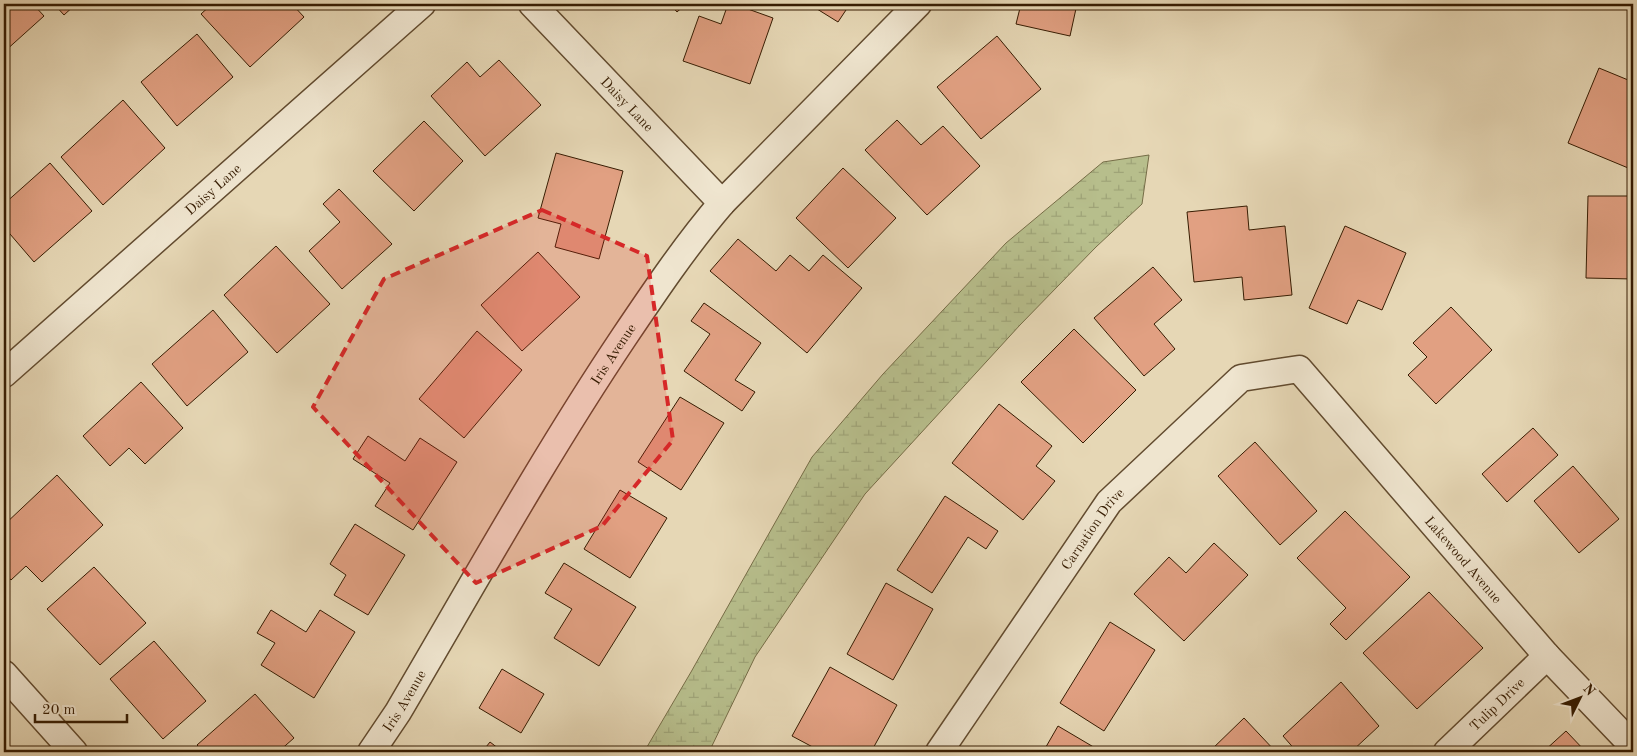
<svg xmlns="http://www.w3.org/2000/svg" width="1637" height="756" font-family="'Old Standard TT',serif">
<defs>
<pattern id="wetland-marsh" width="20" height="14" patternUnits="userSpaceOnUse" patternTransform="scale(1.25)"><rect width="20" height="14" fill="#b7be8c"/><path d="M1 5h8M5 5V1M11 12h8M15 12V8" fill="none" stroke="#9ea377"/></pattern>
</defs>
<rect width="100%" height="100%" fill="#e6d7b5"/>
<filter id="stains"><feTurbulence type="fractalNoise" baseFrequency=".004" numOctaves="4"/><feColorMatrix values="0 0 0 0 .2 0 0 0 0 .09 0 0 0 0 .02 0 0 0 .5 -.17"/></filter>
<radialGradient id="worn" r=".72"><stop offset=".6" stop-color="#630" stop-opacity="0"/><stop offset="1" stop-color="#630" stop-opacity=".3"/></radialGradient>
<polygon fill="url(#wetland-marsh)" stroke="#766d47" points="1149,155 1142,204 1096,247 1020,325 865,494 755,657 709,752 644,752 691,672 812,457 883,374 1006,243 1103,162"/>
<g fill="#e1a082" stroke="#361c02">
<polygon points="4,4 33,4 44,16 4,52"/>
<polygon points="54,4 76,4 64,15"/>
<polygon points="212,4 292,4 304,17 250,67 201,14"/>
<polygon points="643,4 653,4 647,9"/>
<polygon points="670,4 686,4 677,12"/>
<polygon points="728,4 734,4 773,18 750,84 683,61 699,16 721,24"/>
<polygon points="809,4 850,4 838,22"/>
<polygon points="1021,4 1077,4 1070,36 1016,24"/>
<polygon points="197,34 233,77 177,126 141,82"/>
<polygon points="997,36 1041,89 981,139 937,87"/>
<polygon points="499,60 541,105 485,156 431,96 467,62 480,77"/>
<polygon points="1599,68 1633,82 1633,170 1568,143"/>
<polygon points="123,100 165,148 103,205 61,157"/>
<polygon points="897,120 921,145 943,126 980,166 927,215 865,150"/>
<polygon points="424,121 463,161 414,211 373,171"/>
<polygon points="556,153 623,171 599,259 555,247 561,224 538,218"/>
<polygon points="50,163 92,211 34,262 4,227 4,204"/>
<polygon points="843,168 896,218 848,268 796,218"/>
<polygon points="339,189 392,244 342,289 309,251 340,222 323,204"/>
<polygon points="1588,196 1633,196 1633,279 1586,278"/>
<polygon points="1247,206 1249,230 1285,226 1292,295 1244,300 1242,277 1194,282 1187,212"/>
<polygon points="1345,226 1406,253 1382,310 1358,300 1347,324 1309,308"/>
<polygon points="738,239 776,271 790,255 809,271 823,255 862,288 807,353 710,271"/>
<polygon points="276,246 330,304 277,353 224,295"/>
<polygon points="538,252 580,297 522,351 481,305"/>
<polygon points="4,263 9,268 4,272"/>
<polygon points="1153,267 1182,300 1154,324 1175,349 1144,376 1094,318"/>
<polygon points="704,303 761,343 735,380 755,392 742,411 684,371 710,334 691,321"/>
<polygon points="1451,307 1492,350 1436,404 1408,375 1427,357 1413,343"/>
<polygon points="213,310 248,352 187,406 152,364"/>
<polygon points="1074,329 1136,390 1083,443 1021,382"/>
<polygon points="477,331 522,370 464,438 419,399"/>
<polygon points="141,382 183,428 145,464 129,448 110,466 83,436"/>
<polygon points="680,397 724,423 681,490 638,462"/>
<polygon points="999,404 1052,446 1036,466 1055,481 1023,520 952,463"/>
<polygon points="1533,428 1558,455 1507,502 1482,474"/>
<polygon points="368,436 405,461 420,438 457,462 413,530 375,506 390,483 353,459"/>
<polygon points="1255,442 1317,511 1280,545 1218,476"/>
<polygon points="1573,466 1619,519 1579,553 1534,501"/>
<polygon points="57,475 103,525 42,582 26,566 11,580 4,572 4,525"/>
<polygon points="620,490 667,518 630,578 584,549"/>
<polygon points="945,496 998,531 986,549 968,537 932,593 897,570"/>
<polygon points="1345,511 1410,577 1346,640 1330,624 1346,608 1297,558"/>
<polygon points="355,524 405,555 368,615 334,595 346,575 330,564"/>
<polygon points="1214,543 1248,575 1184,641 1134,594 1169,557 1186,573"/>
<polygon points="564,563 636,607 599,666 554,638 572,609 545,593"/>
<polygon points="1633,564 1633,576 1627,570"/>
<polygon points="94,567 146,623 100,665 47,609"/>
<polygon points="886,583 933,609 893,680 847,654"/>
<polygon points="1429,592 1483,648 1417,709 1363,653"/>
<polygon points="271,610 306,632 320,610 355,632 314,698 261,665 275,643 257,633"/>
<polygon points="1110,622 1155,650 1104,731 1060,703"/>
<polygon points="154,641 206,701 163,739 110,679"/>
<polygon points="830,667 897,705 871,752 822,752 792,736"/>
<polygon points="502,669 544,694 521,733 479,708"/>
<polygon points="1341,682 1379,726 1351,752 1297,752 1283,736"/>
<polygon points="255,694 294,738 278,752 204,752 197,745"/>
<polygon points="1244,718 1276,752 1209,752"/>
<polygon points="1058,726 1102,752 1043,752"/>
<polygon points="1566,731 1586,752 1543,752"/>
<polygon points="490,742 503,752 482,752"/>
<polygon points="460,747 467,752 456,752"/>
<polygon points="775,748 783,752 772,752"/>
</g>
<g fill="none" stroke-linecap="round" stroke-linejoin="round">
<defs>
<g id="street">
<path id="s1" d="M532,4L722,203"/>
<path id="s2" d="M4,374L422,4"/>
<polyline points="4,674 74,752"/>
<path id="s3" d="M371,752L398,712C472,586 543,458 624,337C655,291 686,245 722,203L918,4"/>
<path id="s4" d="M939,752L1109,502L1241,378L1299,369L1547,656L1633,746"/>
<path id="s5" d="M1447,752L1547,656"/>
</g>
</defs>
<use href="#street" stroke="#624b2f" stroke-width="29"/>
<use href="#street" stroke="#efe5cf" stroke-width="26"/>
</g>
<path fill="#d62828" fill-opacity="0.2" stroke="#d62828" stroke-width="4" stroke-dasharray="10 6" stroke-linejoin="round" d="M542,210L647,256L673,440L602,526L476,583L313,407L384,279Z"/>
<g text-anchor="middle" stroke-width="4" stroke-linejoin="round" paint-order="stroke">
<g font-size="14" fill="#361c02" stroke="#efe5cf">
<text dy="5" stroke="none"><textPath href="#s1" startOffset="138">Daisy Lane</textPath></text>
<text dy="5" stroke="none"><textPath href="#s2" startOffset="279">Daisy Lane</textPath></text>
<text dy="5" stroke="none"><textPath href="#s3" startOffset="466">Iris Avenue</textPath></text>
<text dy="5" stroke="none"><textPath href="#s4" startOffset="271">Carnation Drive</textPath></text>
<text dy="5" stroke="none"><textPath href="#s4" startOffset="794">Lakewood Avenue</textPath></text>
<text dy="5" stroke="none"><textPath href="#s3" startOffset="61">Iris Avenue</textPath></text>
<text dy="5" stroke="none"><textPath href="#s5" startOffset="69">Tulip Drive</textPath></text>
</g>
</g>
<rect width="1637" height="756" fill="none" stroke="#e6d7b5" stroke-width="20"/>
<rect x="5" y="5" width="1627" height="746" fill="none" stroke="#361c02" stroke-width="2.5"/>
<rect x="10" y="10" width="1617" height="736" fill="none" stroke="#361c02"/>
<g transform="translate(1580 698) rotate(48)" stroke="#efe5cf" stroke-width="4" paint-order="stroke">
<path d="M0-4L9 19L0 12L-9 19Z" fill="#361c02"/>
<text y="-8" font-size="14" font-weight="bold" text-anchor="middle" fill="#361c02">N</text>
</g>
<path d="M35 714v8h92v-8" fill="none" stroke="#361c02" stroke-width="2.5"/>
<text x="42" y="714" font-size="15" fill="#361c02" stroke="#efe5cf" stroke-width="4" paint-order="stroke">20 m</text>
<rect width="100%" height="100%" filter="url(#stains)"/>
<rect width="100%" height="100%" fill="url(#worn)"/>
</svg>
